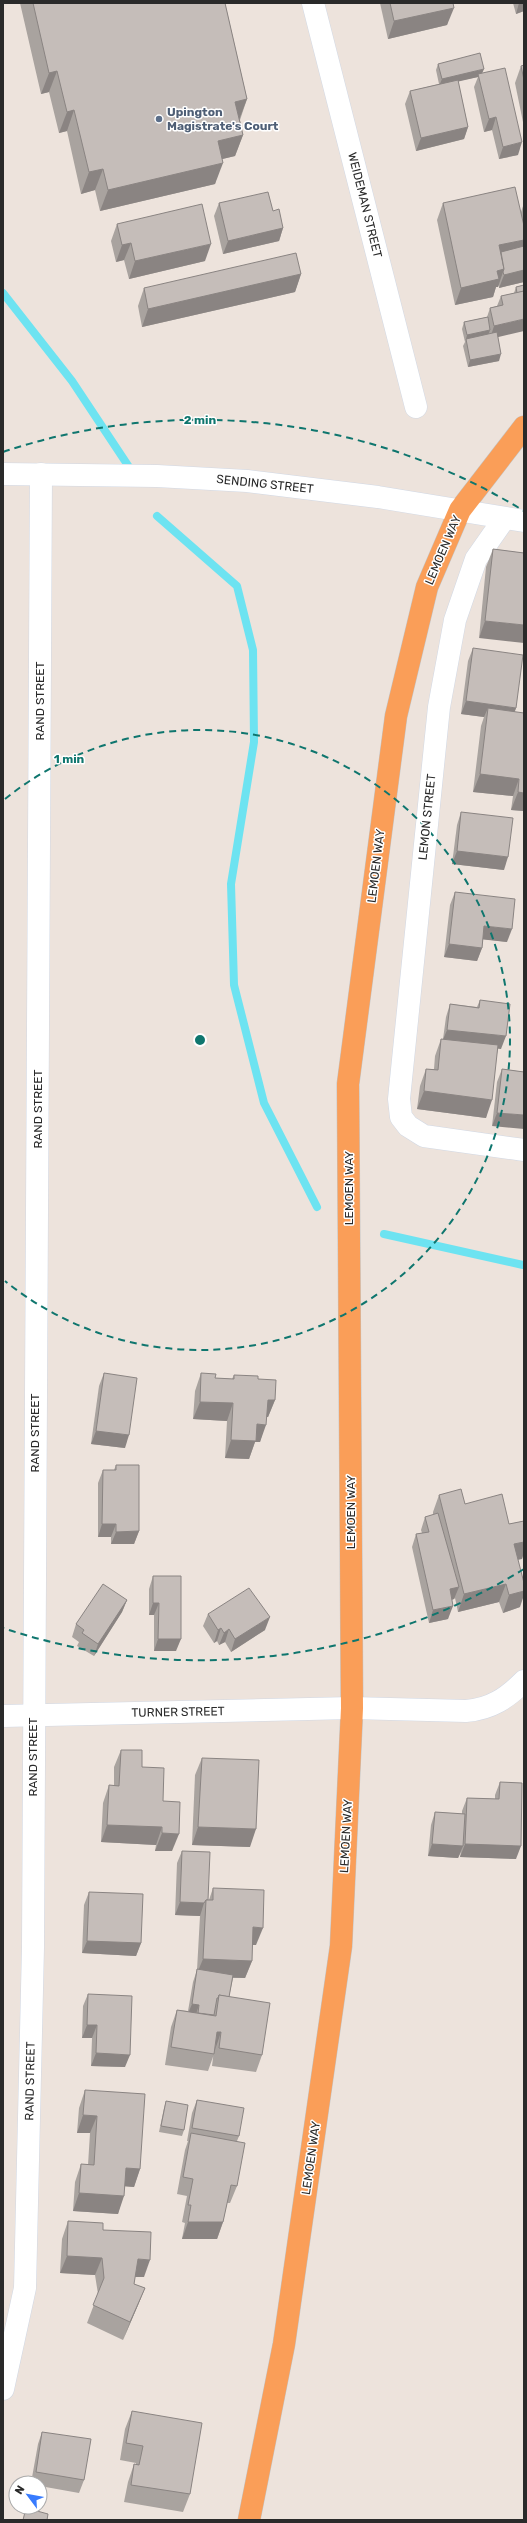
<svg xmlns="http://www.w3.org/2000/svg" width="527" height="2523" font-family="Rubik,sans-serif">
<rect width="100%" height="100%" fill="#ede3dc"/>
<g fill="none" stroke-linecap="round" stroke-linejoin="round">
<g stroke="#6de3f1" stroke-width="8">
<polyline points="3,293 72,381 131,470"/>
<polyline points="157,516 237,586 253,650 254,742 231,884 234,985 264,1103 317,1207"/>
<polyline points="384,1234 523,1265"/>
</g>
<defs>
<g id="minor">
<polyline points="313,3 416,407"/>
<polyline points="3,474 157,476 247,481 378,497 524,521"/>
<polyline points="504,519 476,559 455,620 439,707 399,1099 401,1117 408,1126 424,1136 524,1150"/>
<path d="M3,1716L352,1708L466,1711C491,1709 507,1698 524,1681"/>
<polyline points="3,2389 25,2288 33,1947 41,474"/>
</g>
<polyline id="trunk" points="249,2520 284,2344 341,1946 352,1708 348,1084 396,716 427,587 460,510 524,427"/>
</defs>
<use href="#minor" stroke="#d1d8e4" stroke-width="23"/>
<use href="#trunk" stroke="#c3c3c3" stroke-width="23"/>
<use href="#minor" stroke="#fff" stroke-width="22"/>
<use href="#trunk" stroke="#fa9e58" stroke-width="22"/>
</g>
<g fill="#a9a39f">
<polygon points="20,3 225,3 247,99 240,120 243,135 235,156 222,159 215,184 100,211 95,190 81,194 67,131 59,133 49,92 41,94"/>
<polygon points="380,3 453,3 447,25 388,39"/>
<polygon points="513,3 524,3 524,11 516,14"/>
<polygon points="438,64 482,73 518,155 499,159 492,130 484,132 474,87 478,77 458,81 468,127 464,139 416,151 405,104 410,91 439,84 436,70"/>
<polygon points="524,65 524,127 515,83 521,66"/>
<polygon points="219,203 273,211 283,228 279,241 223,254 214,216"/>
<polygon points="443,203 521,212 524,203 524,282 499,288 499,285 498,287 496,287 493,297 455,305 437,220"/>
<polygon points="117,224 205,261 129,279 124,260 116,262 111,241"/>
<polygon points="301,274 295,292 142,327 138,306 144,288"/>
<polygon points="524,285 498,337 499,361 468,367 463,346 465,342 462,329 464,322 487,317 490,308 497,306 501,296 514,293 516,287"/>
<polygon points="493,549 524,553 479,638 486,567"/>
<polygon points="473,648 516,708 515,711 524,811 511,810 513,796 473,792 481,726 484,717 461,714 468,661"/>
<polygon points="461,812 504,870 452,864 457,825"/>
<polygon points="455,892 507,942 483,939 482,948 477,961 444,957 450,905"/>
<polygon points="524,892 524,904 523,904"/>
<polygon points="480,1000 501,1049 498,1048 486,1118 417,1109 420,1086 426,1069 434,1069 435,1056 441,1039 443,1039 446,1017 450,1004 477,1007"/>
<polygon points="502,1069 524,1072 492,1126 497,1082"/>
<polygon points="104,1373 125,1448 91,1444 99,1386"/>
<polygon points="201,1373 215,1378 232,1379 234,1375 258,1379 275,1400 268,1417 267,1417 260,1442 255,1442 249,1459 225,1458 227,1421 193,1419 195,1391"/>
<polygon points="116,1465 139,1531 134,1544 111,1544 111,1537 98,1537 98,1483 103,1470 114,1470"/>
<polygon points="439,1495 465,1504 509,1524 524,1521 524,1552 522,1559 518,1559 520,1607 503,1613 499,1602 458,1612 455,1598 454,1599 451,1600 448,1619 429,1623 412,1547 416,1534 422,1533 421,1530 425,1517 433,1515 433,1512"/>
<polygon points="153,1576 176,1651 154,1651 154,1615 149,1615 149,1589"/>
<polygon points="127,1600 122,1612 94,1656 77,1646 79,1642 72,1637 76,1624"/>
<polygon points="208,1614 265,1630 231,1652 225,1642 219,1645 217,1641 214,1643 203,1626"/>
<polygon points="121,1750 142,1767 163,1801 172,1851 155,1851 156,1845 101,1842 103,1803 109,1785 114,1786 114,1767"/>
<polygon points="202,1758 250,1847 192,1845 195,1775"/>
<polygon points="500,1782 516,1859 460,1857 461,1852 458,1858 428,1856 431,1825 435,1812 462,1814 462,1811 467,1798 495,1799 495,1795"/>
<polygon points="182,1851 208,1900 209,1900 213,1888 256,1945 252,1945 252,1961 245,1978 233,1978 229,1997 262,2055 256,2072 212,2066 214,2050 214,2054 208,2071 165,2065 171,2027 177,2010 188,2011 193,1982 197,1970 200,1916 175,1915 177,1863"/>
<polygon points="89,1892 141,1943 136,1956 82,1953 84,1905"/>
<polygon points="88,1994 125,2067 91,2066 92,2038 82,2038 83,2006"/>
<polygon points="85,2090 140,2169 134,2187 125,2186 118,2214 73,2211 75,2182 81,2164 88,2165 90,2133 77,2133 79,2108"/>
<polygon points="197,2100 239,2136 237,2141 237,2186 230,2203 227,2203 223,2222 217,2239 182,2239 185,2223 182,2222 187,2196 177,2194 185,2150 188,2141 187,2141 192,2113"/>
<polygon points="166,2101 184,2130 182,2136 159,2132 164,2108"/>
<polygon points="68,2221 103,2230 144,2277 135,2277 134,2284 145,2288 138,2305 123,2340 87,2323 98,2294 95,2275 60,2273 62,2239"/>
<polygon points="132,2411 190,2494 183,2512 124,2502 128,2482 134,2464 136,2465 136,2463 120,2460 125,2429"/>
<polygon points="42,2432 84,2480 79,2493 40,2486 40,2483 31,2483 38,2444"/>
</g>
<g fill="#8a8482">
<polygon points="519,3 524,3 524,11 516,14"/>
<polygon points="454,8 447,25 388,39 394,21"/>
<polygon points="484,69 481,76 478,74 478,77 439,86 442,79"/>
<polygon points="57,71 49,92 41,94 49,73"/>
<polygon points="247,99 239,120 235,102"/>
<polygon points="74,110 67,131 59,133 67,112"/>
<polygon points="496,117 492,130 484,132 489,119"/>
<polygon points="468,127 464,139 416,151 421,138"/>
<polygon points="243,135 235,156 210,162 218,141"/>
<polygon points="522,142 518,155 499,159 503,147"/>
<polygon points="223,163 215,184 100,211 108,190"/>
<polygon points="103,169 95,190 81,194 89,172"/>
<polygon points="283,228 279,241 223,254 228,241"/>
<polygon points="524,240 524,247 501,261 499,245"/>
<polygon points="131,243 124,260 116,262 122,245"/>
<polygon points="211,244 205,261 129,279 135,261"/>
<polygon points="504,269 498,287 496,287 493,297 455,305 461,288 497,271"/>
<polygon points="524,270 524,282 499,288 504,275"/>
<polygon points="301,274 295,292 142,327 148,309"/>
<polygon points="524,319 524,331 490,339 494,326"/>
<polygon points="490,330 488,336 466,339 467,335"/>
<polygon points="501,354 499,361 468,367 470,360"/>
<polygon points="485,621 524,625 524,643 479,638"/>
<polygon points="466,701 516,708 511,721 488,708 484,717 461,714"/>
<polygon points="480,774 519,779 513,796 473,792"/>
<polygon points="518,792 524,793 524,811 511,810"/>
<polygon points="457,851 508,857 504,870 452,864"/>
<polygon points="484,926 512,929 507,942 479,939"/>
<polygon points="449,944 482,948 477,961 444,957"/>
<polygon points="447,1030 506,1036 501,1049 442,1042"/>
<polygon points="424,1091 492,1100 486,1118 417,1109"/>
<polygon points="497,1113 524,1115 524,1129 492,1126"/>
<polygon points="268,1400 275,1400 268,1417 261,1417"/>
<polygon points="200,1402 233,1403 227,1421 193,1419"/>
<polygon points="257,1424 266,1425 260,1442 255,1442 249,1459 225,1458 231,1440"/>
<polygon points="96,1431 129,1435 125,1448 91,1444"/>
<polygon points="102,1524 116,1524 111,1537 98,1537"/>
<polygon points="139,1531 134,1544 111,1544 116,1532"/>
<polygon points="524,1542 524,1552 522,1559 508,1562 514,1544"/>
<polygon points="506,1584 499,1602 458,1612 464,1594"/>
<polygon points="459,1587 454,1599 445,1602 450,1589"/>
<polygon points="524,1591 524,1595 520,1607 503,1613 509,1595"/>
<polygon points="127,1600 122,1612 94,1656 98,1644"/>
<polygon points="153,1603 159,1603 154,1615 149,1615"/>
<polygon points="453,1606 448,1619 429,1623 433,1610"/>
<polygon points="270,1617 265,1630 231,1652 235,1639"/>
<polygon points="221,1628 217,1641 214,1643 218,1630"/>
<polygon points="229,1629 225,1642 219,1645 224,1633"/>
<polygon points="158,1639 181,1639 176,1651 154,1651"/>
<polygon points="107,1825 162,1827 156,1845 101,1842"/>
<polygon points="198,1827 256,1829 250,1847 192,1845"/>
<polygon points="162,1833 179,1834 172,1851 155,1851"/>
<polygon points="432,1844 463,1846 458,1858 428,1856"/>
<polygon points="465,1844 521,1846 516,1859 460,1857"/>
<polygon points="180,1902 204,1903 200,1916 175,1915"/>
<polygon points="253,1927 263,1928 256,1945 247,1945"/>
<polygon points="87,1941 141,1943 136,1956 82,1953"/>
<polygon points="203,1959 252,1961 245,1978 196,1976"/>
<polygon points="192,2004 199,2005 195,2017 187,2016"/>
<polygon points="87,2025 97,2025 92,2038 82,2038"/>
<polygon points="217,2032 221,2032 215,2050"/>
<polygon points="96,2053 130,2055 125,2067 91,2066"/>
<polygon points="83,2115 97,2116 90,2133 77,2133"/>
<polygon points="126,2168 140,2169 134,2187 120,2186"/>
<polygon points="79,2193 124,2196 118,2214 73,2211"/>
<polygon points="188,2222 223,2222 217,2239 182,2239"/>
<polygon points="67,2256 102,2258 95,2275 60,2273"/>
<polygon points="138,2259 150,2260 144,2277 132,2277"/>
<polygon points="145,2288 138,2305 123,2340 130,2322"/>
</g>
<g fill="#c5bdb9" stroke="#8a8482">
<polygon points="33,3 225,3 247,99 235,102 243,135 218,141 223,163 108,190 103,169 89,172 74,110 67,112 57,71 49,73"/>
<polygon points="390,3 453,3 454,8 394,21"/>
<polygon points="480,53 484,69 442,79 438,64"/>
<polygon points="524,65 524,80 521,66"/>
<polygon points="505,68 522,142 503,147 496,117 489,119 478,74"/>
<polygon points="458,80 468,127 421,138 410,91"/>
<polygon points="515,187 524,226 524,240 499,245 504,269 497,271 499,279 461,288 443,203"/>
<polygon points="268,192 273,211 279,209 283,228 228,241 219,203"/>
<polygon points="202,204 211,244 135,261 131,243 122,245 117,224"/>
<polygon points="524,246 524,270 504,275 503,272 504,269 501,252"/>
<polygon points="296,253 301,274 148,309 144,288"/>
<polygon points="524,285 524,291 517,293 516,287"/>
<polygon points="524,291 524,319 494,326 490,308 503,305 501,296"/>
<polygon points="488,317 490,330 467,335 464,322"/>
<polygon points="497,332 501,354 470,360 466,339"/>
<polygon points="493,549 524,553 524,625 485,621"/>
<polygon points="473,648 523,655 516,708 466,701"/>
<polygon points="488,708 524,713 524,793 518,792 519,779 480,774"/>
<polygon points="461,812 513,818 508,857 457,851"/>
<polygon points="455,892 515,899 512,929 484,926 482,948 449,944"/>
<polygon points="480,1000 510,1004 506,1036 447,1030 450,1004 479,1008"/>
<polygon points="441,1039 498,1045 492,1100 424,1091 426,1069 438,1070"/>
<polygon points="502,1069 524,1072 524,1115 497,1113"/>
<polygon points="104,1373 137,1378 129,1435 96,1431"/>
<polygon points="201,1373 216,1374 215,1378 234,1379 234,1375 258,1376 258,1379 276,1380 275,1400 268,1400 266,1425 257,1424 256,1441 231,1440 233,1403 200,1402"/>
<polygon points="116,1465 139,1465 139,1531 116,1532 116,1524 102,1524 103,1470 116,1470"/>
<polygon points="461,1489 465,1504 502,1494 509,1524 524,1521 524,1542 514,1544 524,1583 524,1591 509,1595 506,1584 464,1594 439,1495"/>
<polygon points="438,1513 459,1587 450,1589 453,1606 433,1610 416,1534 429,1532 425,1517"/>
<polygon points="153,1576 181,1576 181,1639 158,1639 159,1603 153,1603"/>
<polygon points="103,1584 127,1600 98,1644 82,1633 84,1630 76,1624"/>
<polygon points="249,1588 270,1617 235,1639 229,1629 224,1633 221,1628 218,1630 208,1614"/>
<polygon points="121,1750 142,1750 142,1767 164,1768 163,1801 180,1802 179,1834 162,1833 162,1827 107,1825 109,1785 119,1786"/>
<polygon points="202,1758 259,1760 256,1829 198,1827"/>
<polygon points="500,1782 522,1783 521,1846 465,1844 467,1798 499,1799"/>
<polygon points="435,1812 465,1814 463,1846 432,1844"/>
<polygon points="182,1851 210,1852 208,1900 206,1900 204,1903 180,1902"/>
<polygon points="213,1888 264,1890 263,1928 253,1927 252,1961 203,1959 206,1900 213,1900"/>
<polygon points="89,1892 143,1894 141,1943 87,1941"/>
<polygon points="197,1969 233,1975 229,1997 219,1995 218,1998 217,1998 214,2015 198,2013 199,2005 192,2004"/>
<polygon points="88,1994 132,1996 130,2055 96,2053 97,2025 87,2025"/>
<polygon points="219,1995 270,2003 262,2055 219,2048 221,2032 217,2032 214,2054 171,2047 177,2010 216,2016"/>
<polygon points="85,2090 145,2094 140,2169 126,2168 124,2196 79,2193 81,2164 94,2165 97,2116 83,2115"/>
<polygon points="197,2100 244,2108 239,2136 192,2128"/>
<polygon points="166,2101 188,2105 184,2130 161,2126"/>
<polygon points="191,2133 245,2143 237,2186 231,2185 223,2222 188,2222 191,2205 188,2205 193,2179 183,2177"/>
<polygon points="68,2221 103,2223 103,2230 151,2232 150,2260 138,2259 134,2284 145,2288 130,2322 93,2305 104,2278 102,2258 67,2256"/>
<polygon points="132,2411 202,2423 190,2494 131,2485 134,2464 139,2465 143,2446 126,2443"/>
<polygon points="42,2432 91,2439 84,2480 36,2472"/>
<polygon points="26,2508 48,2514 47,2520 23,2520"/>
</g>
<g fill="none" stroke="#0f766e" stroke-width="2" stroke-dasharray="7 5">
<path d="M5 799A310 310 0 1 1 5 1281"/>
<path d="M524 1569A620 620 0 0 1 3 1628M3 452A620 620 0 0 1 524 511"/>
</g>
<circle fill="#5c6f8a" stroke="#fff" stroke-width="1.5" cx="159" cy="119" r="4"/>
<g text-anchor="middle" stroke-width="3" stroke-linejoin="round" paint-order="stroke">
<g font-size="12" font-weight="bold" fill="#4e5e75" stroke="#fff" text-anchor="start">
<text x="167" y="116">Upington<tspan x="167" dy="14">Magistrate's Court</tspan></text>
</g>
<g font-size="12" fill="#2a2a2a" stroke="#fff">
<text transform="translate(365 205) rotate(76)" y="4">WEIDEMAN STREET</text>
<text transform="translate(265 484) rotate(6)" y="4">SENDING STREET</text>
<text transform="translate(443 550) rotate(-67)" y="4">LEMOEN WAY</text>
<text transform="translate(40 701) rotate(-90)" y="4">RAND STREET</text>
<text transform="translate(427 817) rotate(-84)" y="4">LEMON STREET</text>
<text transform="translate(376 866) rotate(-83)" y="4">LEMOEN WAY</text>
<text transform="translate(38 1109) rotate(-90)" y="4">RAND STREET</text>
<text transform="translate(349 1188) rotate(-90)" y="4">LEMOEN WAY</text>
<text transform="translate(35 1433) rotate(-90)" y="4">RAND STREET</text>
<text transform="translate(351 1512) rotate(-90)" y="4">LEMOEN WAY</text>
<text transform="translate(178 1712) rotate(-1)" y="4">TURNER STREET</text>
<text transform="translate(33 1757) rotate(-90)" y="4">RAND STREET</text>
<text transform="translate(346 1836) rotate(-87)" y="4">LEMOEN WAY</text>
<text transform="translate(30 2081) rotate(-89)" y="4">RAND STREET</text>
<text transform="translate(311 2158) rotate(-82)" y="4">LEMOEN WAY</text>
</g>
</g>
<circle cx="200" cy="1040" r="6" fill="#0f766e" stroke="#fff" stroke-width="2"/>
<g font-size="12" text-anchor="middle" font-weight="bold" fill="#0f766e" stroke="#fff" stroke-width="3" stroke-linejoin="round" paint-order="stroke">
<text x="200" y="424">2 min</text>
<text x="69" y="763">1 min</text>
</g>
<rect width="527" height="2523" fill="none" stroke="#2a2a2a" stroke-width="8"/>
<g transform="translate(28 2495) rotate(302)"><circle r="19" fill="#ffffff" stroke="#aaaaaa"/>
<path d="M0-3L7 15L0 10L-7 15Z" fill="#387bfe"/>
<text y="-6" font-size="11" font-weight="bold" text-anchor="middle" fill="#2a2a2a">N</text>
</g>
</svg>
